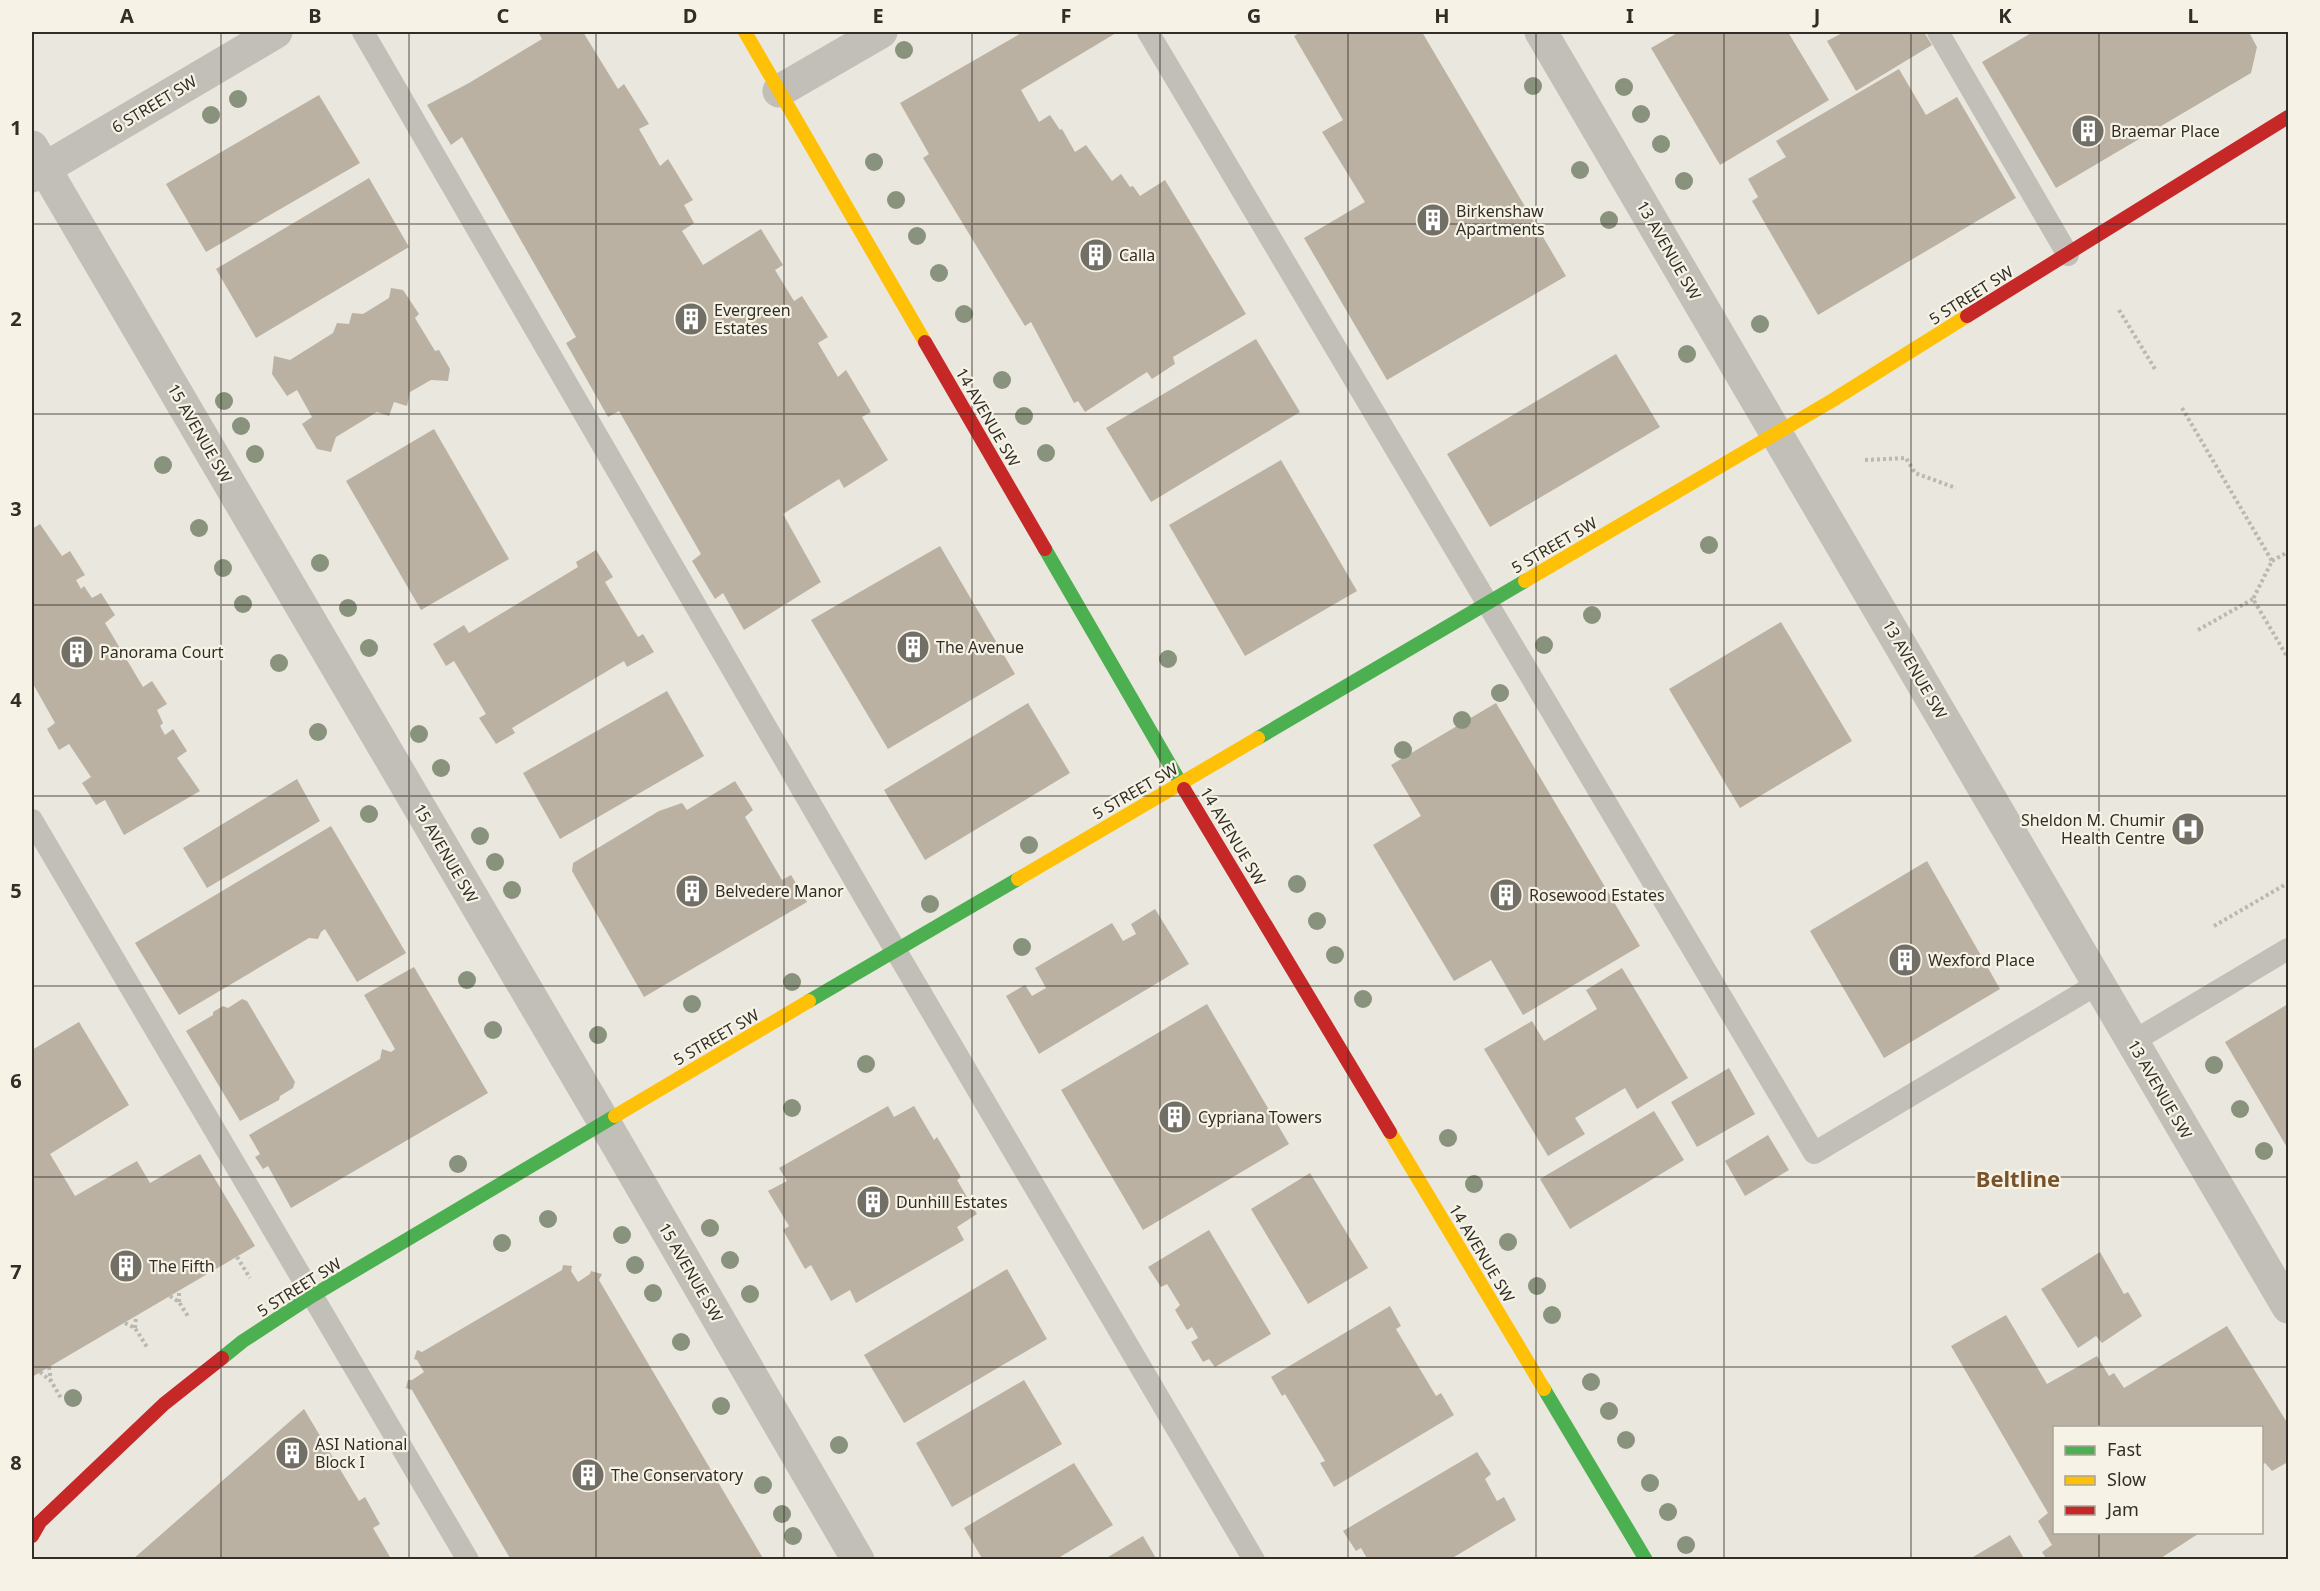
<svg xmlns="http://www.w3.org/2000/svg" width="2320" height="1591" font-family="'Noto Sans',sans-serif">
<rect width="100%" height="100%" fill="#eae7de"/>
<g fill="#bbb1a2">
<polygon points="538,32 583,32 618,89 624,84 649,124 639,129 660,166 668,159 693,200 684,205 694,223 682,231 703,265 761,229 783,265 775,270 794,301 802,296 828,337 818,343 838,377 846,370 871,412 862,417 888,460 844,488 839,479 783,514 821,582 744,630 723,593 715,599 692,561 701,554 619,411 608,417 566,343 576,337 462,137 451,145 427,105 469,83 542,39"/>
<polygon points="1023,32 1115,32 1116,33 1021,90 1039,122 1050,115 1060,130 1062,129 1075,152 1086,145 1112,181 1121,174 1130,187 1133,186 1140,196 1165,180 1246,314 1173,357 1175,364 1152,379 1147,372 1085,412 1078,401 1074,403 1031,322 1025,326 923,158 929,154 900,103"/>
<polygon points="1301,32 1422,32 1566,276 1387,380 1304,238 1365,202 1322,132 1343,120 1294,36"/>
<polygon points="1679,32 1788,32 1829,100 1720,165 1651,48"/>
<polygon points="1844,32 1924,32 1932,45 1856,91 1827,41"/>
<polygon points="2033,32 2249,32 2257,47 2251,73 2056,188 1982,62"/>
<polygon points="1899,69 1926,115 1957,97 2016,198 1818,315 1752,201 1758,197 1748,179 1786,157 1776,141"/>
<polygon points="319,95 360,163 206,252 166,184"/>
<polygon points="369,178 409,247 256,338 216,269"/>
<polygon points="391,288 403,290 419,314 415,318 435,351 439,350 450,369 448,381 431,380 410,392 407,406 394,402 389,416 377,412 336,437 331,452 317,449 302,424 312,417 297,390 287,396 272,374 274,356 290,360 333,333 337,323 349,324 352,313 363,314 389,298"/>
<polygon points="1256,339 1300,412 1151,502 1106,428"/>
<polygon points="1616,354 1660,427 1490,527 1447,454"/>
<polygon points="434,429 509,559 421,610 346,481"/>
<polygon points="1281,460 1357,591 1245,656 1169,525"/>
<polygon points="40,524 62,556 70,551 85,575 76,580 81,589 84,586 92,598 101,593 115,615 105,623 143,687 152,681 167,704 157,710 163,723 160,726 165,735 173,729 187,751 177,758 200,791 124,835 105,800 96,805 82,783 91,777 69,744 59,750 47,729 55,723 32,682 32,529"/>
<polygon points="940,546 1015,674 888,749 811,620"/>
<polygon points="596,550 613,577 605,582 638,637 643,634 654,652 627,667 624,661 512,728 515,733 496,744 479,718 486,714 454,661 446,666 433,644 464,625 469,633 578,567 576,562"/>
<polygon points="1781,622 1852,741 1740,808 1669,689"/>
<polygon points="667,691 704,756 560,839 523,773"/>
<polygon points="1028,703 1070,773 925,860 884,790"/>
<polygon points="1496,703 1640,946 1523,1015 1491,960 1454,981 1373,845 1421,816 1391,765"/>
<polygon points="297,779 320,821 207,888 183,848"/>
<polygon points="735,781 753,810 745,817 782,880 791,875 807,902 644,997 572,871 573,863 659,811 682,803 687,810"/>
<polygon points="331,826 406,953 357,982 325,929 321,932 318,939 309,938 179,1015 135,943"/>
<polygon points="1927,861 2000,989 1884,1058 1810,931"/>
<polygon points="1155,909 1189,964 1039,1054 1006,996 1025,985 1032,996 1046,988 1035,968 1112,923 1123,941 1136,934 1131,924"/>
<polygon points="414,967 488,1093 291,1208 268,1166 263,1169 255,1157 260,1154 249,1135 380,1059 382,1049 391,1052 395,1049 364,995"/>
<polygon points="1622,968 1688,1078 1637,1109 1625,1088 1575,1118 1585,1134 1548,1156 1484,1049 1532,1021 1544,1041 1597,1009 1586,990"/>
<polygon points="242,999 247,1001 295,1082 293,1088 280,1096 279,1100 240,1121 186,1031 213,1015 213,1012 223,1006 228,1008"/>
<polygon points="1207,1004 1289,1144 1143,1230 1061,1090"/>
<polygon points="2288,1004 2288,1149 2225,1042"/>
<polygon points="79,1022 129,1105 50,1154 75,1196 137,1161 150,1183 200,1154 255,1246 32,1377 32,1050"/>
<polygon points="1729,1068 1755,1114 1697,1147 1671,1102"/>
<polygon points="888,1106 894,1117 914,1106 934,1140 937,1137 961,1177 957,1180 977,1214 957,1227 964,1240 856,1303 850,1290 831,1301 811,1265 805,1269 783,1230 789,1226 768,1191 787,1181 779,1168"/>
<polygon points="1654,1111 1684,1160 1570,1229 1540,1179"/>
<polygon points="1768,1135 1789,1170 1745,1196 1725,1161"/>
<polygon points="1310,1173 1368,1268 1308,1304 1251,1209"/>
<polygon points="1209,1230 1271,1334 1215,1367 1209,1359 1203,1362 1191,1342 1198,1338 1192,1327 1187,1330 1175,1310 1180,1305 1167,1284 1161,1287 1148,1267"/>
<polygon points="2100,1252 2124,1294 2128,1292 2142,1316 2102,1343 2096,1336 2078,1348 2041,1289"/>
<polygon points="563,1265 572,1266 571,1271 578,1282 590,1274 591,1271 602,1274 599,1280 764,1560 511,1560 412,1390 406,1388 408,1380 412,1380 424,1372 417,1360 414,1359 417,1350 422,1352 562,1270"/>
<polygon points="1007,1269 1047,1339 904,1423 864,1355"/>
<polygon points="1390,1306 1401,1326 1396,1329 1436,1396 1441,1393 1454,1415 1334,1487 1320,1463 1325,1461 1285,1394 1282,1396 1271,1377"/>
<polygon points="2006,1315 2047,1384 2097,1356 2109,1376 2114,1373 2124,1388 2227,1326 2288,1424 2288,1462 2272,1471 2265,1463 2262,1465 2262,1428 2054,1428 2054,1532 2201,1532 2158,1560 2047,1560 2042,1552 2052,1545 2038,1521 2048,1513 1951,1346"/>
<polygon points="1024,1380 1062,1444 952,1507 916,1443"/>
<polygon points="304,1409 359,1501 365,1497 380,1524 373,1528 390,1557 386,1560 132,1560"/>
<polygon points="1477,1452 1491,1474 1485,1479 1497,1501 1504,1497 1516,1520 1449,1560 1368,1560 1361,1548 1356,1551 1343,1531"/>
<polygon points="1074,1463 1113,1525 1055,1560 983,1560 964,1528"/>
<polygon points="2010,1535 2025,1560 1968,1560"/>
<polygon points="1143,1536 1157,1560 1103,1560"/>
</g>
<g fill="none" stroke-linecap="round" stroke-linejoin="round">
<g stroke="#bbb8b0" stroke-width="4" stroke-dasharray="3 3" stroke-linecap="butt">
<polyline points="2119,310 2155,369"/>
<polyline points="2182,408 2272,561 2253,599 2288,658"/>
<polyline points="1865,460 1906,458 1915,473 1956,488"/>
<polyline points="2272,561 2288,552"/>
<polyline points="2198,630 2253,599"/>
<polyline points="2214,926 2288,883"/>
<polyline points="237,1257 250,1278"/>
<polyline points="170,1296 179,1302 189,1318"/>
<polyline points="179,1302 179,1291"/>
<polyline points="125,1323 135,1328 147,1347"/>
<polyline points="135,1328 136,1316"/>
<polyline points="49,1367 51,1381 61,1398"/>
<polyline points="40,1372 51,1381"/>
</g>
<g stroke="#c2bfb8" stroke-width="22">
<polyline points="363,32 872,910 1254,1560"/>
<polyline points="1148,32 1814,1153 2099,983"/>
<polyline points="1938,32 2068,255"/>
<polyline points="32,820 468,1560"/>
<polyline points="2132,1042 2288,949"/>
</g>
<g stroke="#c2bfb8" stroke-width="33">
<polyline points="1541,32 2288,1307"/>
<polyline points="779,91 881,32"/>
<polyline points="32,147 621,1151 858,1560"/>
<polyline points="32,176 276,32"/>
</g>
<g stroke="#4caf50" stroke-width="14">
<polyline points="1045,549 1184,789"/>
<polyline points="1258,738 1525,581"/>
<polyline points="809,1001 1018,879"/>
<polyline points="222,1358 243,1341 312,1296 615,1116"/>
<polyline points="1544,1389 1646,1560"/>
</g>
<g stroke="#ffc107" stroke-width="14">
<polyline points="745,32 925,342"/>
<polyline points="1525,581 1833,400 1967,316"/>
<polyline points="1018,879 1258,738"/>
<polyline points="615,1116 809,1001"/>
<polyline points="1390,1132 1544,1389"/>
</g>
<g stroke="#c62828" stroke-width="14">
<polyline points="1967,316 2288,117"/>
<polyline points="925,342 1045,549"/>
<polyline points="1184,789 1390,1132"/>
<polyline points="32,1536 40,1522 164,1404 222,1358"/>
</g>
</g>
<g fill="#89927d">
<circle cx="904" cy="50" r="9"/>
<circle cx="1533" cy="86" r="9"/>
<circle cx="1624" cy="87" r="9"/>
<circle cx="238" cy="99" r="9"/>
<circle cx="1641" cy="114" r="9"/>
<circle cx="211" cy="115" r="9"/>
<circle cx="1661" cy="144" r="9"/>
<circle cx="874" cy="162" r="9"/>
<circle cx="1580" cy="170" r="9"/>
<circle cx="1684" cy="181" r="9"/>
<circle cx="896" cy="200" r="9"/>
<circle cx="1609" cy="220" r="9"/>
<circle cx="917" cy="236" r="9"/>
<circle cx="939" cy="273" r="9"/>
<circle cx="964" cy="314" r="9"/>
<circle cx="1760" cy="324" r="9"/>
<circle cx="1687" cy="354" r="9"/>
<circle cx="1002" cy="380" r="9"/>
<circle cx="224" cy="401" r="9"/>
<circle cx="1024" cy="416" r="9"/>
<circle cx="241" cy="426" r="9"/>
<circle cx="1046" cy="453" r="9"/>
<circle cx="255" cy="454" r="9"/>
<circle cx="163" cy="465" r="9"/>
<circle cx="199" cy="528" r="9"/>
<circle cx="1709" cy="545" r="9"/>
<circle cx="320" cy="563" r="9"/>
<circle cx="223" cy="568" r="9"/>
<circle cx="243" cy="604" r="9"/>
<circle cx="348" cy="608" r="9"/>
<circle cx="1592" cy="615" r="9"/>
<circle cx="1544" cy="645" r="9"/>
<circle cx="369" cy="648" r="9"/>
<circle cx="1168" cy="659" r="9"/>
<circle cx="279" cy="663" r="9"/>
<circle cx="1500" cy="693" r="9"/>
<circle cx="1462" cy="720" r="9"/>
<circle cx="318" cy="732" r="9"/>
<circle cx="419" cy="734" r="9"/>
<circle cx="1403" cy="750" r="9"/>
<circle cx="441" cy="768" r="9"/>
<circle cx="369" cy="814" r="9"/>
<circle cx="480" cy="836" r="9"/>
<circle cx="1029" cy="845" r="9"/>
<circle cx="495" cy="862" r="9"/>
<circle cx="1297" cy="884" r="9"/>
<circle cx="512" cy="890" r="9"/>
<circle cx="930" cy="904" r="9"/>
<circle cx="1317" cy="921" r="9"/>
<circle cx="1022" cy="947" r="9"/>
<circle cx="1335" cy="955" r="9"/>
<circle cx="467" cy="980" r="9"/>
<circle cx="792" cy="982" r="9"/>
<circle cx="1363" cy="999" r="9"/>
<circle cx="692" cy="1004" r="9"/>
<circle cx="493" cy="1030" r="9"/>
<circle cx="598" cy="1035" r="9"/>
<circle cx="866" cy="1064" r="9"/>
<circle cx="2214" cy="1065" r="9"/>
<circle cx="792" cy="1108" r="9"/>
<circle cx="2240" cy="1109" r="9"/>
<circle cx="1448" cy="1138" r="9"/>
<circle cx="2264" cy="1151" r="9"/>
<circle cx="458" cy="1164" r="9"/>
<circle cx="1474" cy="1184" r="9"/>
<circle cx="548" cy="1219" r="9"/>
<circle cx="710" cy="1228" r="9"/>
<circle cx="622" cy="1235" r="9"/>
<circle cx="1508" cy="1242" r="9"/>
<circle cx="502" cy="1243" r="9"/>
<circle cx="730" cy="1260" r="9"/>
<circle cx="635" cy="1265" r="9"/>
<circle cx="1537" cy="1286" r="9"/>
<circle cx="653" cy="1293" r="9"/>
<circle cx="750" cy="1294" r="9"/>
<circle cx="1552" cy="1315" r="9"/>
<circle cx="681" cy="1342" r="9"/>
<circle cx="1591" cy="1382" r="9"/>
<circle cx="73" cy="1398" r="9"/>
<circle cx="721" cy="1406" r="9"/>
<circle cx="1609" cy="1411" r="9"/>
<circle cx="1626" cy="1440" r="9"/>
<circle cx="839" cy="1445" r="9"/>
<circle cx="1650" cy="1483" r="9"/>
<circle cx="763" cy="1485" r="9"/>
<circle cx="1668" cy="1512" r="9"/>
<circle cx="782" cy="1514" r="9"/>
<circle cx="793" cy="1536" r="9"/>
<circle cx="1686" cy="1545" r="9"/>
</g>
<path fill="none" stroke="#322e27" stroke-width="1.5" stroke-opacity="0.55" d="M221,32V1560M409,32V1560M596,32V1560M784,32V1560M972,32V1560M1160,32V1560M1348,32V1560M1536,32V1560M1724,32V1560M1911,32V1560M2099,32V1428M32,224H2288M32,414H2288M32,605H2288M32,796H2288M32,986H2288M32,1177H2288M32,1367H2288M2099,1532V1560"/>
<defs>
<symbol id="building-disc" viewBox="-11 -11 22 22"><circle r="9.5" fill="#726f67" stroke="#f6f3e6"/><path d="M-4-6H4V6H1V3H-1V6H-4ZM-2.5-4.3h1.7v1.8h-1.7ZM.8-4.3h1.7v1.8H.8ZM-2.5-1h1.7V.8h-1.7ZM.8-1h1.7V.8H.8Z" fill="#fff"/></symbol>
<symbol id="hospital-disc" viewBox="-11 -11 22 22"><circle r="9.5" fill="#726f67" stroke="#f6f3e6"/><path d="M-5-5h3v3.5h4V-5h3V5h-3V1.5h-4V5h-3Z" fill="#fff"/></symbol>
</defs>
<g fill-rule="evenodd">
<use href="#building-disc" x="2069" y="112" width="38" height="38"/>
<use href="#building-disc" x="1414" y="201" width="38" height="38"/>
<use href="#building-disc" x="1077" y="236" width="38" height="38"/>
<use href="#building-disc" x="672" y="300" width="38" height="38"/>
<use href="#building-disc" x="894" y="628" width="38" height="38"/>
<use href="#building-disc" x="58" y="633" width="38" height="38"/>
<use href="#hospital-disc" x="2169" y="810" width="38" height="38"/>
<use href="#building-disc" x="673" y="872" width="38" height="38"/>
<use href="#building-disc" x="1487" y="876" width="38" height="38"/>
<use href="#building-disc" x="1886" y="941" width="38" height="38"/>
<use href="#building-disc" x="1156" y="1098" width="38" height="38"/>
<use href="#building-disc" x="854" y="1183" width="38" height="38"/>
<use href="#building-disc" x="107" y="1247" width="38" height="38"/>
<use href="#building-disc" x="273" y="1434" width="38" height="38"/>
<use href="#building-disc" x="569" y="1456" width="38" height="38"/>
</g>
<g text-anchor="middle" stroke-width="4.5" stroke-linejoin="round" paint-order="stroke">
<g font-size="16" fill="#322e27" stroke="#f6f3e6">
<text transform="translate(154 104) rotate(-31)" y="6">6 STREET SW</text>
<text transform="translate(1669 250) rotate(60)" y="6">13 AVENUE SW</text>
<text transform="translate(1971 295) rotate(-32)" y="6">5 STREET SW</text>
<text transform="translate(988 417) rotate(60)" y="6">14 AVENUE SW</text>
<text transform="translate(200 433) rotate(60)" y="6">15 AVENUE SW</text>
<text transform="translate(1554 545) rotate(-30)" y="6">5 STREET SW</text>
<text transform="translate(1915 669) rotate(60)" y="6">13 AVENUE SW</text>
<text transform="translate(1135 791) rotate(-30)" y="6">5 STREET SW</text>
<text transform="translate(1233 836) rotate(59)" y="6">14 AVENUE SW</text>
<text transform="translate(446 853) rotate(60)" y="6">15 AVENUE SW</text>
<text transform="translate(716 1037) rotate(-30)" y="6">5 STREET SW</text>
<text transform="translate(2160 1089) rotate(60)" y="6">13 AVENUE SW</text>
<text transform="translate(1482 1253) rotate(59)" y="6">14 AVENUE SW</text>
<text transform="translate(691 1272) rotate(60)" y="6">15 AVENUE SW</text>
<text transform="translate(299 1287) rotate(-32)" y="6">5 STREET SW</text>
</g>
<g font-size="16" fill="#322e27" stroke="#f6f3e6" text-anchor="start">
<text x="2111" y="137">Braemar Place</text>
<text x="1456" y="217">Birkenshaw<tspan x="1456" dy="18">Apartments</tspan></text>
<text x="1119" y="261">Calla</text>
<text x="714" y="316">Evergreen<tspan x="714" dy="18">Estates</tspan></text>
<text x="936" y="653">The Avenue</text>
<text x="100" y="658">Panorama Court</text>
<text x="2165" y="826" text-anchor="end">Sheldon M. Chumir<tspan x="2165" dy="18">Health Centre</tspan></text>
<text x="715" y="897">Belvedere Manor</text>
<text x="1529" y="901">Rosewood Estates</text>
<text x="1928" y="966">Wexford Place</text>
<text x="1198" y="1123">Cypriana Towers</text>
<text x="896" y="1208">Dunhill Estates</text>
<text x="149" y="1272">The Fifth</text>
<text x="315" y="1450">ASI National<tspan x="315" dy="18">Block I</tspan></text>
<text x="611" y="1481">The Conservatory</text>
</g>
<g font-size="22" font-weight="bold" fill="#78522a" stroke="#f6f3e6">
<text x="2018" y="1187">Beltline</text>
</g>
</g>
<rect width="2320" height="1591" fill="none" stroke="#f6f3e6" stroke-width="66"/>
<rect x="2053" y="1426" width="210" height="108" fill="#f6f3e6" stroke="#a8a49a" stroke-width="1.5"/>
<rect x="2065" y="1446" width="30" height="9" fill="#4caf50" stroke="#a8a49a" stroke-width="1.5"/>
<text x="2107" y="1456" font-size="18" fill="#322e27">Fast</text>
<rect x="2065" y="1476" width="30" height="9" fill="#ffc107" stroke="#a8a49a" stroke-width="1.5"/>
<text x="2107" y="1486" font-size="18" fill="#322e27">Slow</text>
<rect x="2065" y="1506" width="30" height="9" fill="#c62828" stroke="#a8a49a" stroke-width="1.5"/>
<text x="2107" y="1516" font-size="18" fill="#322e27">Jam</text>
<rect x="33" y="33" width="2254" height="1525" fill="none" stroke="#322e27" stroke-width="2"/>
<g font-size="20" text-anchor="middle" font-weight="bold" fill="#322e27">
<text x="127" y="23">A</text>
<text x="315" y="23">B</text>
<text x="503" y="23">C</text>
<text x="690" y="23">D</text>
<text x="878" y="23">E</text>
<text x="1066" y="23">F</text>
<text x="1254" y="23">G</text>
<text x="1442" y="23">H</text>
<text x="1630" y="23">I</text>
<text x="1817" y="23">J</text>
<text x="2005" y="23">K</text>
<text x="2193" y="23">L</text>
<text x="16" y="135">1</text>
<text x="16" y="326">2</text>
<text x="16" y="516">3</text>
<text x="16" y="707">4</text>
<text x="16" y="898">5</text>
<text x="16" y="1088">6</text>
<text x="16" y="1279">7</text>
<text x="16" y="1470">8</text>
</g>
</svg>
